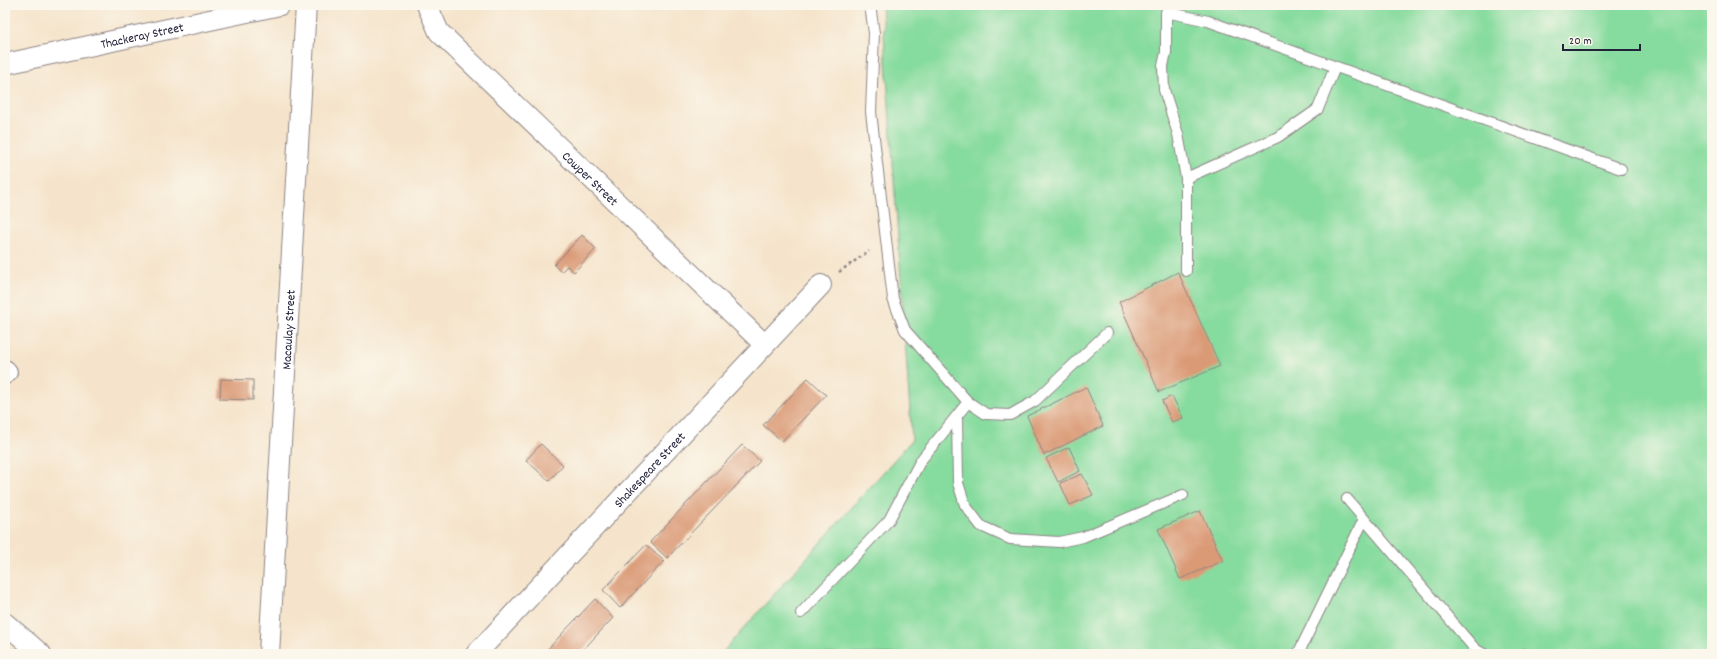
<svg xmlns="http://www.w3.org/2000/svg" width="1717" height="659" font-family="Dekko,sans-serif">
<rect width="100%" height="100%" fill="#fbf7ec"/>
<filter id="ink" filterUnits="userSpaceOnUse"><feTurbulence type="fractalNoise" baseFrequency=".025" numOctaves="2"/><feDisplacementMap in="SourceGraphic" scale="8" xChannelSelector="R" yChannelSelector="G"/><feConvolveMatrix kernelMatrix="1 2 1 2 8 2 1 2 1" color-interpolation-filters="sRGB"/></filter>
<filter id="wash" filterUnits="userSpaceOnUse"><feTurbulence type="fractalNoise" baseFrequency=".012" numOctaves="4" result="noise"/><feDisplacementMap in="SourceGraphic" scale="16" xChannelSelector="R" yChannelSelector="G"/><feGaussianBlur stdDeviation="0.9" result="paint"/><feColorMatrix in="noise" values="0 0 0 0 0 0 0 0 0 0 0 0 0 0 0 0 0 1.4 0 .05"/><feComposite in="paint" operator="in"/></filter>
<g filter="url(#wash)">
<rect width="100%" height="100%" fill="#f5e4cb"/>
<polygon fill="#86db9e" stroke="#547e6c" points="882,5 1712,5 1712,654 721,654 912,440"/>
<g id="blocks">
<g fill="#da9a76">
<polygon points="582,235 596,249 574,272 567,266 561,272 554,265"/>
<polygon points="1178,272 1220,366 1159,392 1119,302"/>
<polygon points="808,378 826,395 782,441 763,425"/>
<polygon points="221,379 253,380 253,400 220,399"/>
<polygon points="1086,387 1103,426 1044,455 1027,416"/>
<polygon points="1172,396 1183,418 1172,422 1162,401"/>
<polygon points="541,444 563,465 549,481 526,460"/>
<polygon points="742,445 760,461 667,558 650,542"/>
<polygon points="1069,447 1080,471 1058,482 1046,458"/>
<polygon points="1082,474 1093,495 1070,505 1060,483"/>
<polygon points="1200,511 1223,561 1180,579 1158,529"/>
<polygon points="646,545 664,561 620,608 603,590"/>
<polygon points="595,599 613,618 579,654 543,654"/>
</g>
</g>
</g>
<g filter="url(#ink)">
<use href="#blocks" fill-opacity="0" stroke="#8c8383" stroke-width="1"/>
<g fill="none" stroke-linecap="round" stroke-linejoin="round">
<defs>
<g id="service">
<polyline points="1186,178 1278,137 1318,109 1335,67"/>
<polyline points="1186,271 1186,178 1178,134 1164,90 1163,66 1166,52 1166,12 1208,21 1621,169"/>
<polyline points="968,402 986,414 1010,415 1035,401 1107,333"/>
<polyline points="957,416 958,483 965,505 981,526 1010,539 1059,542 1083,537 1183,495"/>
<polyline points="1347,499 1475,649 1484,654"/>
<polyline points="801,613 889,520 921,460 968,402 905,330 893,299 871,112 874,33 870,5"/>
<polyline points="1298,654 1364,519"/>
</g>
<g id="minor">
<path id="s1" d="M427,5L439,32L764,344"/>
<path id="s2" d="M5,64L280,5"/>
<polyline points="5,370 7,372 5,374"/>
<polyline points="5,623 41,654"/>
<path id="s3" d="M269,654L306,5"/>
<path id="s4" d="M476,654L821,285"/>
</g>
</defs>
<use href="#service" stroke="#8c8383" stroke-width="12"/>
<use href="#minor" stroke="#8c8383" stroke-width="22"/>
<polyline stroke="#8c8383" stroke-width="2.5" stroke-dasharray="3 3" stroke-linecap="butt" points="839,272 869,251"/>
<use href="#service" stroke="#fff" stroke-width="10"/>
<use href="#minor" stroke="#fff" stroke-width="20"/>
</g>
</g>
<g text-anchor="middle" stroke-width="3" stroke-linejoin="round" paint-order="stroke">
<g font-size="13" fill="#22223b" stroke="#fbf7ec">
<text dy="5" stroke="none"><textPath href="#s2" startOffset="140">Thackeray Street</textPath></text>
<text dy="5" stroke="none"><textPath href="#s1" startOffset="240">Cowper Street</textPath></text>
<text dy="5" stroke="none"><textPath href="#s3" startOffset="325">Macaulay Street</textPath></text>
<text dy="5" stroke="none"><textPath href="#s4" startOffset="253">Shakespeare Street</textPath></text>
</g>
</g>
<rect width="1717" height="659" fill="none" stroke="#fbf7ec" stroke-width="20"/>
<path d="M1563 44v6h77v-6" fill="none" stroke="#22223b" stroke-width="2"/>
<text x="1569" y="44" font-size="12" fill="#22223b" stroke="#fbf7ec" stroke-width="3" paint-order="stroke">20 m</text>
</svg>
